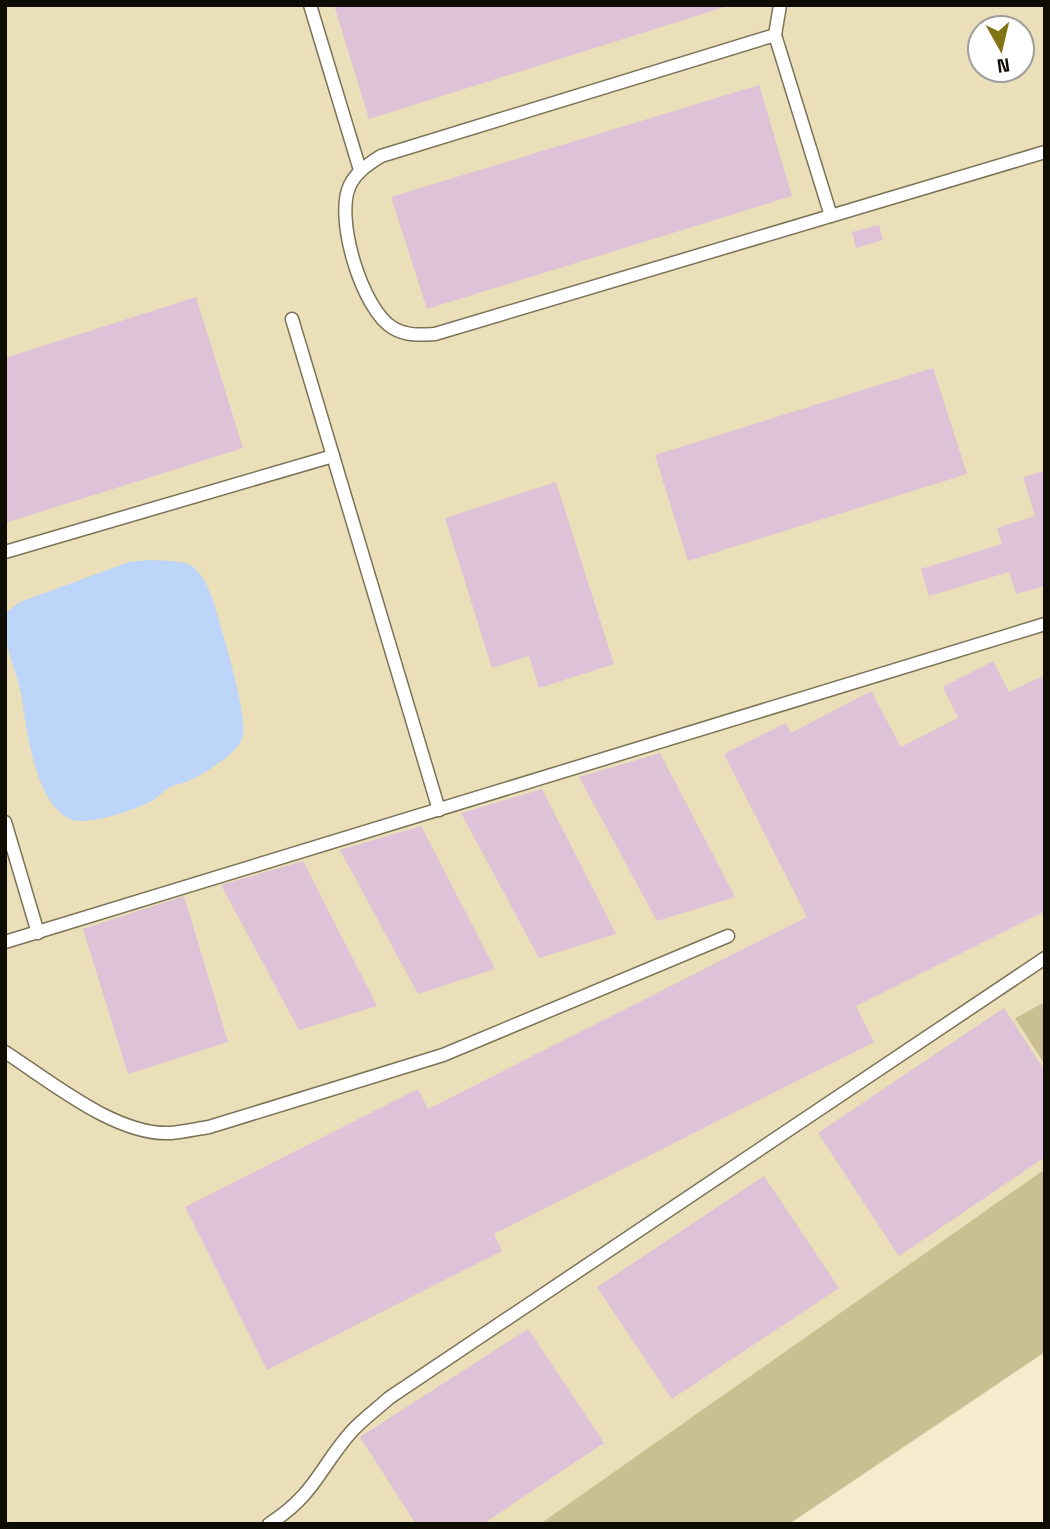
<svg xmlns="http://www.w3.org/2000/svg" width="1050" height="1529" font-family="'Space Grotesk',sans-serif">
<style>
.built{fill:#eadfb9;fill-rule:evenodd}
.green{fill:#cabe93}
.water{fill:#bdd5f8}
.building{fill:#dec2d7}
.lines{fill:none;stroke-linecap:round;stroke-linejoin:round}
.service-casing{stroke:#7b7357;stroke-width:15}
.service{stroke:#fff;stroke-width:12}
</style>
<rect width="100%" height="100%" fill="#f4eccc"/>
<path class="built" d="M5 5H1045V1002L1015 1018 1045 1065V1169L540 1524H5ZM980 28H1022V70H980Z"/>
<g class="green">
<polygon points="1045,1002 1045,1065 1015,1018"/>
<polygon points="1045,1169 1045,1352 789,1524 540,1524"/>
</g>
<path class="water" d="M148 560C160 561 174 560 185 563 208 570 216 611 222 631 228 651 249 723 242 739 236 754 203 775 188 781 182 784 174 784 168 788 163 791 158 798 152 801 137 809 86 827 70 819 34 802 27 729 21 694 16 666 0 642 7 612L20 602 129 562Z"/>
<g class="building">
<polygon points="334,5 728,5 728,6 369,119"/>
<polygon points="759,85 792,196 427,309 391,197"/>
<polygon points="879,225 883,240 856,248 852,232"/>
<polygon points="196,297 243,448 5,523 5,358"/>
<polygon points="933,368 967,474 688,561 655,455"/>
<polygon points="1045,471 1045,586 1016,594 1009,572 929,596 921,569 1002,544 997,528 1035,516 1023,477"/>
<polygon points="556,482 614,664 539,688 529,656 492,668 445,518"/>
<polygon points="993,661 1009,692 1045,675 1045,911 856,1006 874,1042 494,1234 502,1251 267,1370 185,1207 418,1089 428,1109 807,917 724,754 786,723 791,733 871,691 901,747 958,718 943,687"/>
<polygon points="660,753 735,897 657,921 579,777"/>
<polygon points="542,789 616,934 539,958 461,813"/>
<polygon points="421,826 495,969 418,994 340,850"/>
<polygon points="303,861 377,1006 299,1030 221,885"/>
<polygon points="184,896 228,1042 128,1074 83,929"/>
<polygon points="1004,1008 1045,1071 1045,1157 899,1256 818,1133"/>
<polygon points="764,1176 839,1288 672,1399 597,1287"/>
<polygon points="528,1329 604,1443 483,1524 416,1524 360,1437"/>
</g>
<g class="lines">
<g class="service-casing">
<g id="service">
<polyline points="310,5 360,170"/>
<polyline points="775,35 780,5"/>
<path d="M831 216 775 35 381 156C369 164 357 171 350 185 334 217 362 310 393 328 407 336 420 335 435 334L1045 152"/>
<polyline points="292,319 439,810"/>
<polyline points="5,552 333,456"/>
<polyline points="5,822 38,933"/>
<polyline points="5,942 1045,624"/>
<path d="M5 1052C50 1081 116 1136 171 1133 183 1132 196 1129 209 1127L443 1055 728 936"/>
<path d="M269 1524C316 1494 319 1468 352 1431 363 1419 377 1409 389 1398L1045 958"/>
</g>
</g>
<use href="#service" class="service"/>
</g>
<rect width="1050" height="1529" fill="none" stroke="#0f0c03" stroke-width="14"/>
<g transform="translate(1001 49) rotate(172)"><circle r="33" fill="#ffffff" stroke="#9f9e9a" stroke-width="2"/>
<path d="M0-5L12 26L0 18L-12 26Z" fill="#827315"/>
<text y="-10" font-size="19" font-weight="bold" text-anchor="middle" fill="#0f0c03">N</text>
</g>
</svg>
